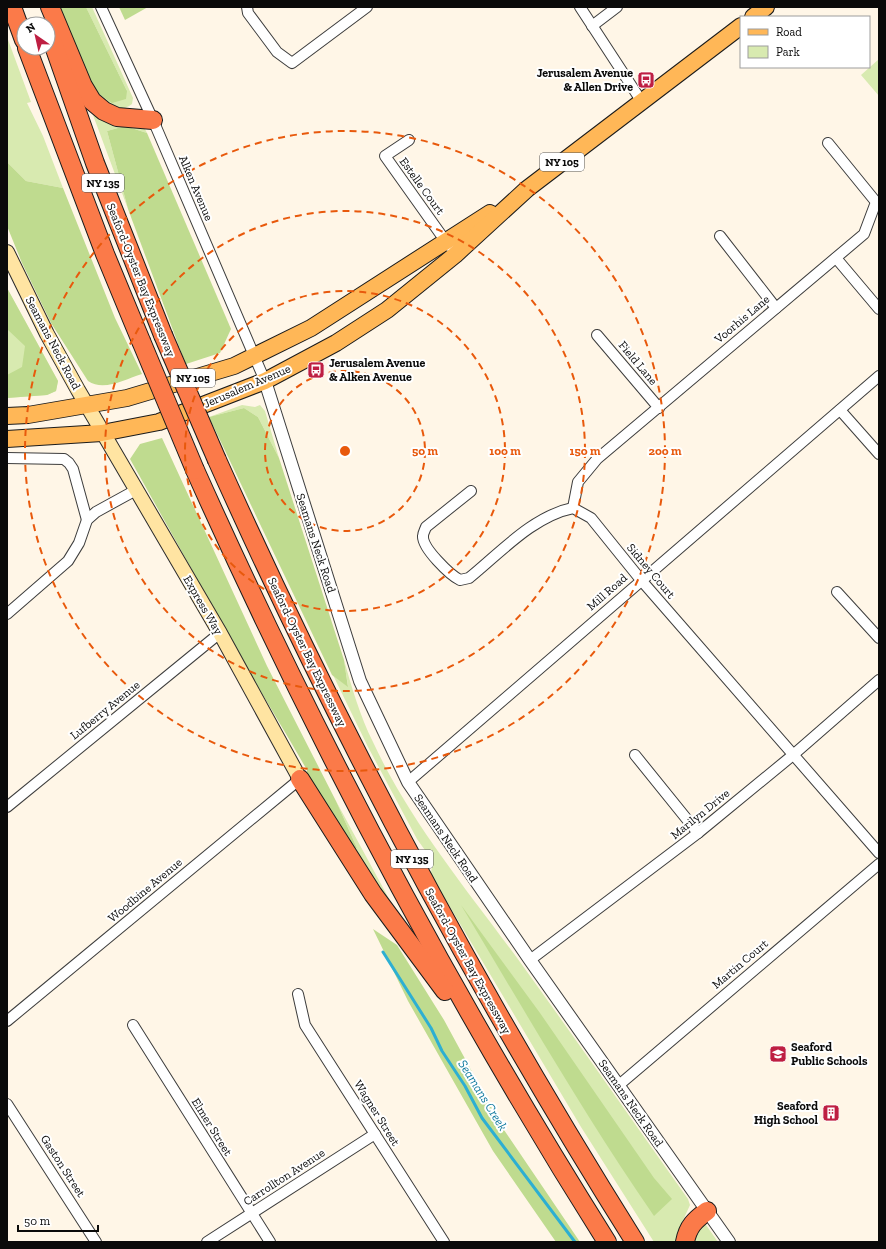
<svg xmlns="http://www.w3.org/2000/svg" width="886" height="1249" font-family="'Zilla Slab',serif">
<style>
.green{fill:#d8eab0}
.forest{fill:#bfdb8f}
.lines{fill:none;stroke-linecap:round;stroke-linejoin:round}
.stream{stroke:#2dafd2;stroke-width:3}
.minor-casing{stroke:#3d3d3d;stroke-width:12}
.tertiary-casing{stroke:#3d3d3d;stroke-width:14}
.secondary-casing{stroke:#2c2c2c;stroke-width:16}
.primary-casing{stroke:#1b1b1b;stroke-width:18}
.motorway-casing{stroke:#1b1b1b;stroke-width:20}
.minor{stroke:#fff;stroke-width:10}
.tertiary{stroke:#fff;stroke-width:12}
.secondary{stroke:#ffe4a2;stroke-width:14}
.primary{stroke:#ffb757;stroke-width:16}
.motorway{stroke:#fb7a49;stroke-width:18}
.motorway-bridge-casing{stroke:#1b1b1b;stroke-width:20;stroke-linecap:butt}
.motorway-bridge{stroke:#fb7a49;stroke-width:18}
.ring{fill:none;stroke:#e8590c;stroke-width:2;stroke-dasharray:7 5}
.labels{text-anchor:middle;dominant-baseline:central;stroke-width:4;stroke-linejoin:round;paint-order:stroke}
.shield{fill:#fff;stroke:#545454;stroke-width:1}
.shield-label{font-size:11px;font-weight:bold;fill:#0a0a0a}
.poi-label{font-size:12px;font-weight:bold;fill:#0a0a0a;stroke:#fff;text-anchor:end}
.street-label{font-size:12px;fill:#0a0a0a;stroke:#fff}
.water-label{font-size:13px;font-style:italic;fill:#107a9f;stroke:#fff}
.centre{fill:#e8590c;stroke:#fff;stroke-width:2}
.ring-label{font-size:12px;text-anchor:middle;font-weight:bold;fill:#e8590c;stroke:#fff;stroke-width:4;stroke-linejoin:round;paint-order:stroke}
</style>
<rect width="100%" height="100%" fill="#fff6e7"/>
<g class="green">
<path d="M86 7H92L133 98 132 104C120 114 106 106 95 97 89 91 65 24 60 11L127 91Z"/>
<polygon points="7,37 31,102 27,103 43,136 63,188 26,181 7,162"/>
<polygon points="879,59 879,96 861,75"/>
<polygon points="90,107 144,127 147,133 125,126 107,131 128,209"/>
<polygon points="7,288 58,381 56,391 47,395 7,398"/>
<polygon points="242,405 255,407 260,405 265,411 279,458 258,417 244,408 209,417"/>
<path d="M344 660C352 688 360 716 373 742 410 822 468 891 520 962 577 1041 632 1120 688 1199L690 1205 679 1229V1242H654L581 1127 431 875 432 860 417 839 368 747 333 675 348 686Z"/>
<polygon points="336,801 394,908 349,852 357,848"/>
<polygon points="701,1222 706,1225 718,1242 688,1242"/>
</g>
<g class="forest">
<polygon points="58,7 86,7 127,91 126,99 112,103 96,92"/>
<polygon points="119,7 148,7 125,20"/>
<polygon points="125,126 147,133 231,329 220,353 186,364 180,349 128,209 107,131"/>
<path d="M7 162 26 181 63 188 115 318 142 374C125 379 104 392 88 381L51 323 22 263 7 226Z"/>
<polygon points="7,288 58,381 56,391 47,395 7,398 7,375 22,367 25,346 7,329"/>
<polygon points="244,408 258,417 279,458 344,660 348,687 332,675 209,417"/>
<polygon points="162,438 267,666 336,801 357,848 349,852 307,782 307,770 289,739 248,670 130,459 140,444"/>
<path d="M461 905 540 1013 654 1178 672 1199 654 1216C585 1116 524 1010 461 905Z"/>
<polygon points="373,929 397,945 444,1020 502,1127 580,1242 556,1242 493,1151 408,1001"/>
</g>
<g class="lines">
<polyline class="stream" points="383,952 431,1028 442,1051 465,1086 482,1118 575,1242"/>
<g class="minor-casing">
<g id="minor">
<polyline points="101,7 153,120 265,381"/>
<polyline points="247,7 248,13 277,52 292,63 367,7"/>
<polyline points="580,7 642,102"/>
<polyline points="592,26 617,7"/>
<polyline points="409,140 385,156 449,246"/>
<polyline points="720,236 776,308"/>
<polyline points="836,258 879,309"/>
<polyline points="597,335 659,408"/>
<polyline points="840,410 879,454"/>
<polyline points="7,458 64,459 69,463 73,469 87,520"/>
<path d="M471 491 426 527C425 530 423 533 423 536 422 548 450 575 460 580L469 578C500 553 533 516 573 508L591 518 641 580 879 853"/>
<polyline points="573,508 578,482 597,459 864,234 876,202 828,143"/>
<polyline points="837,592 879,638"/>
<polyline points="7,614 68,561 79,543 87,520 96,512 136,490"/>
<polyline points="635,755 698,833"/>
<polyline points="408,782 879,376"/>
<polyline points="7,807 220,633"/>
<polyline points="530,960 698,833 793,755 879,680"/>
<polyline points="298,994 305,1025 444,1242"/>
<polyline points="7,1021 300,779"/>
<polyline points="133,1025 270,1242"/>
<polyline points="619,1085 879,864"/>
<polyline points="7,1104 96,1242"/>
<polyline points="207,1242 375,1134"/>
</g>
</g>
<g class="tertiary-casing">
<polyline id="tertiary" points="265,381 360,681 408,782 530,960 729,1242"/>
</g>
<g class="secondary-casing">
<polyline id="secondary" points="7,252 47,334 78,390 220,633 300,779"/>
</g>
<g class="primary-casing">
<g id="primary">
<polyline points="753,17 766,7"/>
<polyline points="7,416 28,415 127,398 234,366 311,328 490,213"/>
<polyline points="7,439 102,433 159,422 265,381 336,343 387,310 455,255 527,189 741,26"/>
</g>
</g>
<g class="motorway-casing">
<g id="motorway">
<polyline points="12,7 24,40"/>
<polyline points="50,7 83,86 92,101 104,111 117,117 153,120"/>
<polyline points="48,29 95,163 163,335"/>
<polyline points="27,48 105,254 141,341"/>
<path d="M217 460C338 730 477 991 635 1242"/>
<path d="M195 470C314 736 451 995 607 1242"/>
<polyline points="300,779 373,894 445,991"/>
<path d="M685 1242C688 1226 695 1220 707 1211"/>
</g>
</g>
<use href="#minor" class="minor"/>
<use href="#tertiary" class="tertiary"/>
<use href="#secondary" class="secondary"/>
<use href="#primary" class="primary"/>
<use href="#motorway" class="motorway"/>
<g class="motorway-bridge-casing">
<g id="motorway-bridge">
<polyline points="163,335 217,460"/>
<polyline points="141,341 195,470"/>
</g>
</g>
<use href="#motorway-bridge" class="motorway-bridge"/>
</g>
<g class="ring">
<circle cx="345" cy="451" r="80"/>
<circle cx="345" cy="451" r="160"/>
<circle cx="345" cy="451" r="240"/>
<circle cx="345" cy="451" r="320"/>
</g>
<defs>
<g id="bus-square" transform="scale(0.9)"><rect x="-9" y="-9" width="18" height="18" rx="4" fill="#be1e42" stroke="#fff"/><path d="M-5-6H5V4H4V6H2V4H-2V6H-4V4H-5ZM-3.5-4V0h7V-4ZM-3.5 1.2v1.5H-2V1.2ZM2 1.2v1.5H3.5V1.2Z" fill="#fff"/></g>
<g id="school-square" transform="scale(0.9)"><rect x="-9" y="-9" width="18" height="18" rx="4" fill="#be1e42" stroke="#fff"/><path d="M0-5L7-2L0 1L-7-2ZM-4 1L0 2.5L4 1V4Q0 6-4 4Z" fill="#fff"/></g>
<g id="building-square" transform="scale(0.9)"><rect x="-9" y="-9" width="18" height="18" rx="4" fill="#be1e42" stroke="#fff"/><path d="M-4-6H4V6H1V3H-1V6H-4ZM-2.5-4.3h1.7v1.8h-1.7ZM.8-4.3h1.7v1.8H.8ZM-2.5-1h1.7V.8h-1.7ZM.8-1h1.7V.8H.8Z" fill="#fff"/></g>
</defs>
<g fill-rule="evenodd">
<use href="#bus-square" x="646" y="80"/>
<use href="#bus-square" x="316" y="370"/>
<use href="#school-square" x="778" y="1054"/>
<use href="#building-square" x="831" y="1113"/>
</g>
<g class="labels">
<g class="shield">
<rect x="540" y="153" width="44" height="18" rx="3"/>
<rect x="82" y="174" width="42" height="18" rx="3"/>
<rect x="171" y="369" width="44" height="18" rx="3"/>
<rect x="391" y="850" width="42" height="18" rx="3"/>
</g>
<g class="shield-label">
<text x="562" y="162">NY 105</text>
<text x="103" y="183">NY 135</text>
<text x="193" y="378">NY 105</text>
<text x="412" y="859">NY 135</text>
</g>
<g class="poi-label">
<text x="633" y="73">Jerusalem Avenue<tspan x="633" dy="14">&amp; Allen Drive</tspan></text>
<text x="329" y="363" text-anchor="start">Jerusalem Avenue<tspan x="329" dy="14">&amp; Alken Avenue</tspan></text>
<text x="791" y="1047" text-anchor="start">Seaford<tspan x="791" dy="14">Public Schools</tspan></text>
<text x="818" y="1106">Seaford<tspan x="818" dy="14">High School</tspan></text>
</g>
<g class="street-label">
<text transform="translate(422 186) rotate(54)">Estelle Court</text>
<text transform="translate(196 188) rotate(67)">Alken Avenue</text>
<text transform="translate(141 280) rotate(68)">Seaford-Oyster Bay Expressway</text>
<text transform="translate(742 319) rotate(-40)">Voorhis Lane</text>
<text transform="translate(53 343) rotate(62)">Seamans Neck Road</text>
<text transform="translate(638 363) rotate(50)">Field Lane</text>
<text transform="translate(247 386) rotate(-23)">Jerusalem Avenue</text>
<text transform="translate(316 543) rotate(72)">Seamans Neck Road</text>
<text transform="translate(651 571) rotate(50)">Sidney Court</text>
<text transform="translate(607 592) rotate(-41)">Mill Road</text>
<text transform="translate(203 605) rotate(60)">Express Way</text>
<text transform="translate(307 652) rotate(64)">Seaford-Oyster Bay Expressway</text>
<text transform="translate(105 710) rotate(-39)">Lufberry Avenue</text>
<text transform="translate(700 814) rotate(-39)">Marilyn Drive</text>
<text transform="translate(446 838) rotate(56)">Seamans Neck Road</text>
<text transform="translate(145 890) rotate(-40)">Woodbine Avenue</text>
<text transform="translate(468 961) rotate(61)">Seaford-Oyster Bay Expressway</text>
<text transform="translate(740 964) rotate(-40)">Martin Court</text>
<text transform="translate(631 1103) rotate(55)">Seamans Neck Road</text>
<text transform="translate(377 1113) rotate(58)">Wagner Street</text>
<text transform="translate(212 1127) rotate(58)">Elmer Street</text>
<text transform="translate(63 1166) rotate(57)">Gaston Street</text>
<text transform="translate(284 1177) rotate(-33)">Carrollton Avenue</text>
</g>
<g class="water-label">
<text transform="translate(483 1095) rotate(58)">Seamans Creek</text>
</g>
</g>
<circle cx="345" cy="451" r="6" class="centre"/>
<g class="ring-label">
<text x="425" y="455">50 m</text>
<text x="505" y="455">100 m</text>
<text x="585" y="455">150 m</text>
<text x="665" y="455">200 m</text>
</g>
<rect width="886" height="1249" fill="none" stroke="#0a0a0a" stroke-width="16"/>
<rect x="740" y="16" width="130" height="52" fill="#ffffff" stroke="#9d9d9d"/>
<rect x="748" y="29" width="20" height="6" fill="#ffb757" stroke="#9d9d9d"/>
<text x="776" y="36" font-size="12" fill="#0a0a0a">Road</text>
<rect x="748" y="46" width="20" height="12" fill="#d8eab0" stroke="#9d9d9d"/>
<text x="776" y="56" font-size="12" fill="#0a0a0a">Park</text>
<g transform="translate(36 36) rotate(326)"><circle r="19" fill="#ffffff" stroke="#9d9d9d"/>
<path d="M0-3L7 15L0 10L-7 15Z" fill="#be1e42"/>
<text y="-6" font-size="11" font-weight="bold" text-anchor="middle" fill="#0a0a0a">N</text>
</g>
<path d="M18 1225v6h80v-6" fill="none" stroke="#0a0a0a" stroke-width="2"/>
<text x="24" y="1225" font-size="12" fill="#0a0a0a" stroke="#ffffff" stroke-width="3" paint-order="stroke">50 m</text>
</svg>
